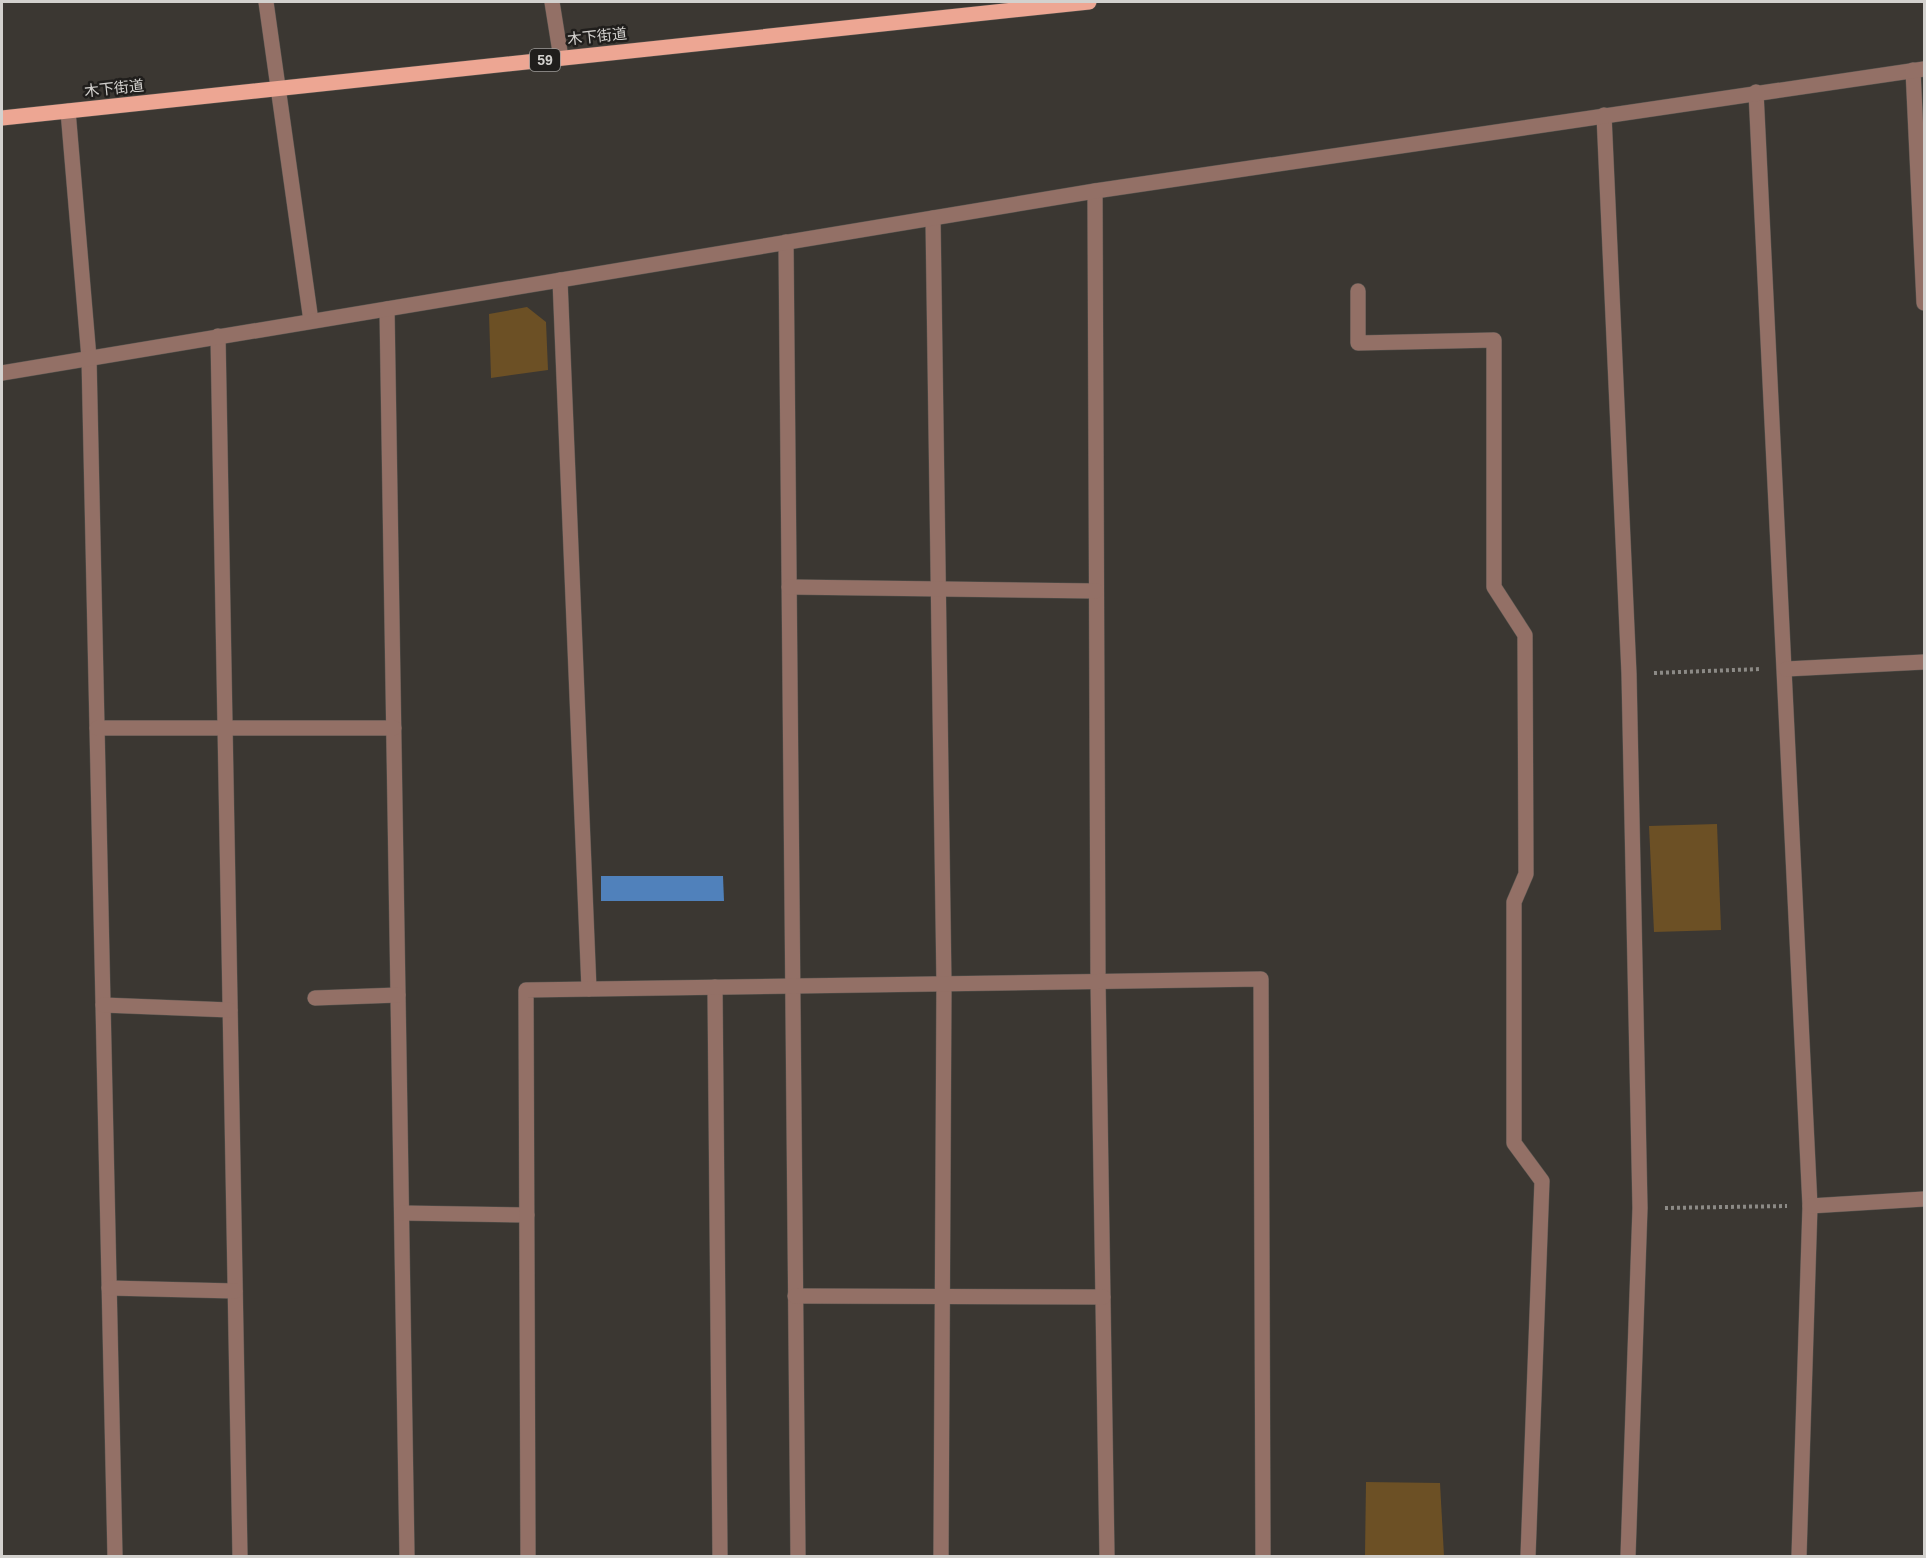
<svg xmlns="http://www.w3.org/2000/svg" width="1926" height="1558" font-family="Arial,'Noto Sans JP',sans-serif">
<style>
.green{fill:#6c5025}
.water{fill:#5081bb}
.lines{fill:none;stroke-linecap:round;stroke-linejoin:round}
.minor-casing{stroke:#56534e;stroke-width:16}
.major-casing{stroke:#56534e;stroke-width:16}
.path{stroke:#8c8a86;stroke-width:4;stroke-dasharray:3 3;stroke-linecap:butt}
.minor{stroke:#937066;stroke-width:15}
.major{stroke:#eda693;stroke-width:15}
.labels{text-anchor:middle;dominant-baseline:central;stroke-width:5;stroke-linejoin:round;paint-order:stroke}
.shield{fill:#201e1c;stroke:#9d9b99;stroke-width:1.5}
.shield-label{font-size:14px;font-weight:bold;fill:#d3d1ce}
.street-label{font-size:15px;fill:#d3d1ce;stroke:#201e1c}
</style>
<rect width="100%" height="100%" fill="#3b3732"/>
<g class="green">
<polygon points="527,307 546,322 548,370 491,378 489,314"/>
<polygon points="1717,824 1721,930 1654,932 1649,826"/>
<polygon points="1366,1482 1440,1483 1444,1556 1365,1556"/>
</g>
<polygon class="water" points="601,876 723,876 724,901 601,901"/>
<g class="lines">
<g class="minor-casing">
<g id="minor">
<polyline points="266,2 311,321"/>
<polyline points="552,2 561,58"/>
<polyline points="1913,70 1924,303"/>
<polyline points="1756,92 1810,1206 1799,1556"/>
<polyline points="68,111 89,358 115,1556"/>
<polyline points="1604,115 1629,674 1640,1208 1628,1556"/>
<polyline points="1095,191 1098,981 1107,1556"/>
<polyline points="933,218 944,984 941,1556"/>
<polyline points="786,242 798,1556"/>
<polyline points="560,280 589,989"/>
<polyline points="1358,291 1358,343 1494,340 1494,587 1525,635 1526,874 1514,902 1514,1143 1542,1181 1528,1556"/>
<polyline points="387,309 407,1556"/>
<polyline points="218,336 240,1556"/>
<polyline points="2,373 1095,191 1924,69"/>
<polyline points="789,587 1096,591"/>
<polyline points="1786,669 1924,662"/>
<polyline points="97,728 394,728"/>
<polyline points="715,987 720,1556"/>
<polyline points="315,998 398,995"/>
<polyline points="103,1005 230,1010"/>
<polyline points="1810,1206 1924,1199"/>
<polyline points="402,1213 527,1215"/>
<polyline points="109,1288 235,1291"/>
<polyline points="795,1296 1103,1297"/>
<polyline points="528,1556 526,990 1261,979 1263,1556"/>
</g>
</g>
<g class="major-casing">
<polyline id="major" points="2,118 1089,2"/>
</g>
<g class="path">
<polyline points="1654,673 1761,669"/>
<polyline points="1665,1208 1787,1206"/>
</g>
<use href="#minor" class="minor"/>
<use href="#major" class="major"/>
</g>
<g class="labels">
<rect class="shield" x="530" y="49" width="30" height="22" rx="4.5"/>
<g class="shield-label">
<text x="545" y="60">59</text>
</g>
<g class="street-label">
<text transform="translate(597 36) rotate(-6)">木下街道</text>
<text transform="translate(114 88) rotate(-6)">木下街道</text>
</g>
</g>
<rect width="1926" height="1558" fill="none" stroke="#d3d1ce" stroke-width="6"/>
</svg>
